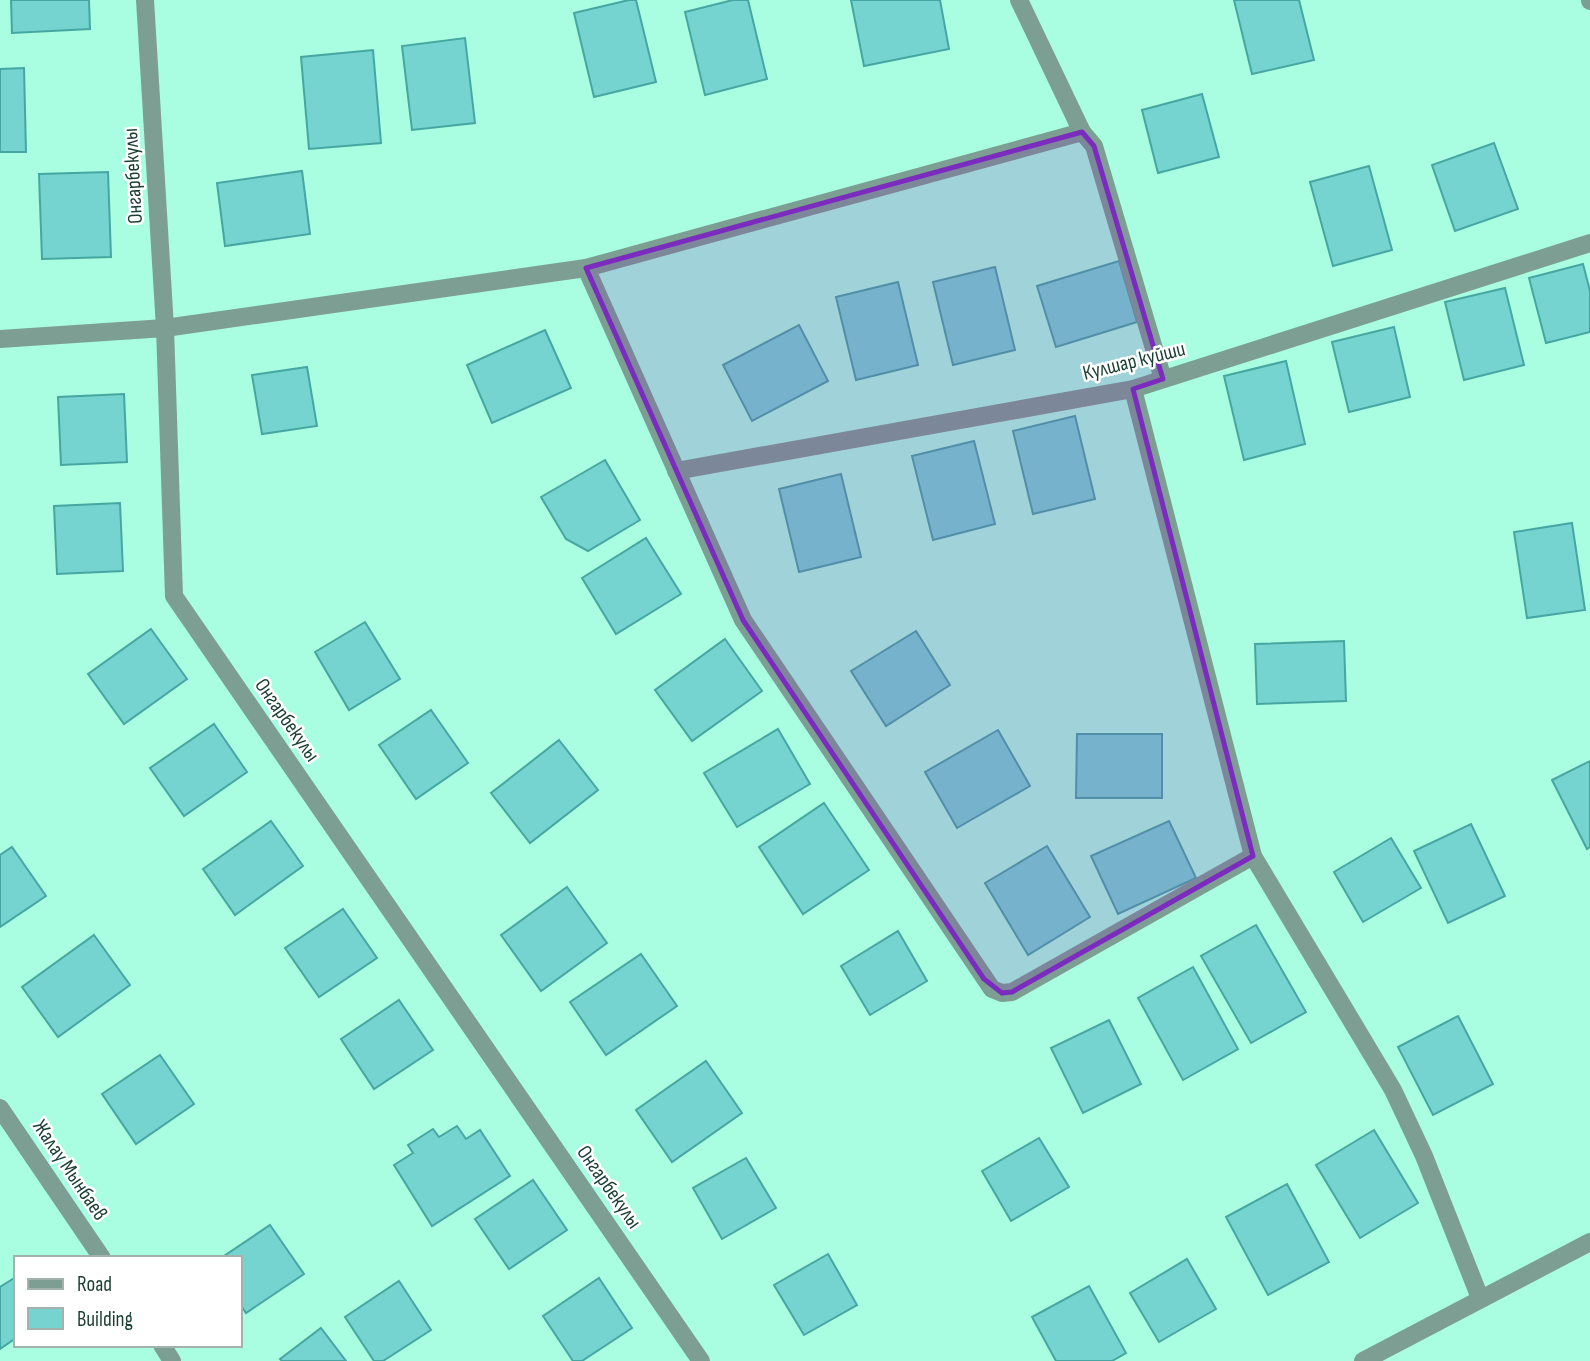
<svg xmlns="http://www.w3.org/2000/svg" width="1590" height="1361" font-family="'Sofia Sans Condensed',sans-serif">
<style>
.building{fill:#75d4cf;stroke:#46a7a2;stroke-width:2}
.lines{fill:none;stroke-linecap:round;stroke-linejoin:round}
.minor{stroke:#7d9e92;stroke-width:18}
.marked{fill:#7b2cbf;fill-opacity:0.2;stroke:#7b2cbf;stroke-width:5;stroke-linejoin:round}
.labels{text-anchor:middle;dominant-baseline:central;stroke-width:5;stroke-linejoin:round;paint-order:stroke}
.street-label{font-size:21px;fill:#1b3e33;stroke:#fff}
</style>
<rect width="100%" height="100%" fill="#a9fde0"/>
<g class="building">
<polygon points="11,0 89,0 90,29 12,33"/>
<polygon points="629,0 636,0 656,82 594,97 574,13"/>
<polygon points="733,0 748,0 767,79 705,95 685,12"/>
<polygon points="851,0 940,0 949,49 864,66"/>
<polygon points="1234,0 1299,0 1314,60 1252,74"/>
<polygon points="465,38 475,123 412,130 402,46"/>
<polygon points="373,50 381,143 309,149 301,57"/>
<polygon points="24,68 26,152 0,152 0,69"/>
<polygon points="1202,94 1219,157 1158,173 1142,110"/>
<polygon points="1494,143 1518,209 1455,231 1432,165"/>
<polygon points="1369,166 1392,250 1333,266 1310,182"/>
<polygon points="302,171 310,234 225,246 217,183"/>
<polygon points="108,172 111,257 42,259 39,174"/>
<polygon points="1119,261 1137,322 1056,347 1037,286"/>
<polygon points="1583,264 1590,291 1590,332 1546,343 1529,278"/>
<polygon points="995,267 1015,350 953,365 933,282"/>
<polygon points="898,282 918,365 856,380 836,297"/>
<polygon points="1505,288 1524,365 1464,380 1445,302"/>
<polygon points="799,325 828,381 752,421 723,365"/>
<polygon points="1394,327 1410,397 1349,412 1332,342"/>
<polygon points="545,330 571,388 492,423 467,365"/>
<polygon points="1286,361 1305,444 1244,460 1224,376"/>
<polygon points="307,367 317,426 262,434 252,375"/>
<polygon points="124,394 127,462 61,465 58,397"/>
<polygon points="1075,416 1095,499 1033,514 1013,431"/>
<polygon points="974,441 995,524 933,540 912,456"/>
<polygon points="605,460 640,520 588,551 566,539 541,497"/>
<polygon points="841,474 861,557 799,572 779,489"/>
<polygon points="120,503 123,571 57,574 54,506"/>
<polygon points="1572,523 1585,610 1527,618 1514,532"/>
<polygon points="646,538 681,594 616,634 582,578"/>
<polygon points="365,622 400,679 349,710 315,652"/>
<polygon points="151,629 187,679 124,724 88,674"/>
<polygon points="916,631 950,685 886,726 851,671"/>
<polygon points="725,639 762,691 692,741 655,690"/>
<polygon points="1344,641 1346,701 1257,704 1255,644"/>
<polygon points="431,710 468,763 416,799 379,745"/>
<polygon points="214,724 247,772 184,816 150,768"/>
<polygon points="778,729 810,784 737,827 704,773"/>
<polygon points="998,730 1030,786 957,828 925,772"/>
<polygon points="1077,734 1162,734 1162,798 1076,798"/>
<polygon points="559,740 598,790 530,843 491,793"/>
<polygon points="1590,761 1590,847 1587,849 1552,780"/>
<polygon points="824,803 869,870 803,914 759,847"/>
<polygon points="271,821 303,866 235,915 203,869"/>
<polygon points="1169,821 1196,878 1118,914 1091,856"/>
<polygon points="1471,824 1505,896 1448,923 1414,851"/>
<polygon points="1391,838 1421,888 1363,922 1334,872"/>
<polygon points="1047,846 1090,917 1028,955 985,883"/>
<polygon points="12,847 46,896 0,927 0,855"/>
<polygon points="567,887 607,943 541,991 501,935"/>
<polygon points="343,909 377,958 319,997 285,948"/>
<polygon points="1256,925 1306,1012 1251,1043 1201,956"/>
<polygon points="898,931 927,981 870,1015 841,966"/>
<polygon points="94,935 130,985 58,1037 22,987"/>
<polygon points="641,954 677,1006 606,1055 570,1002"/>
<polygon points="1193,967 1238,1049 1183,1080 1138,998"/>
<polygon points="399,1000 433,1050 374,1089 341,1039"/>
<polygon points="1458,1016 1493,1084 1433,1115 1398,1047"/>
<polygon points="1109,1020 1141,1084 1083,1113 1051,1048"/>
<polygon points="160,1055 194,1104 136,1144 102,1094"/>
<polygon points="706,1061 742,1113 672,1162 636,1110"/>
<polygon points="457,1126 466,1139 480,1130 510,1176 432,1226 394,1165 413,1153 408,1145 433,1129 439,1137"/>
<polygon points="1374,1130 1418,1203 1360,1238 1316,1165"/>
<polygon points="1039,1138 1069,1187 1011,1221 982,1171"/>
<polygon points="746,1158 776,1208 722,1239 693,1188"/>
<polygon points="533,1180 567,1230 509,1269 475,1219"/>
<polygon points="1287,1184 1329,1262 1268,1295 1226,1217"/>
<polygon points="270,1225 304,1274 246,1313 240,1304 240,1258 221,1258"/>
<polygon points="828,1254 857,1305 804,1335 774,1285"/>
<polygon points="1187,1259 1216,1309 1159,1342 1130,1293"/>
<polygon points="16,1277 16,1338 0,1349 0,1287"/>
<polygon points="599,1278 632,1328 582,1361 573,1361 543,1316"/>
<polygon points="399,1281 431,1330 383,1361 374,1361 345,1317"/>
<polygon points="1089,1286 1126,1353 1112,1361 1056,1361 1032,1317"/>
<polygon points="321,1328 346,1361 282,1361 280,1359"/>
</g>
<g class="lines">
<g class="minor">
<polyline points="145,0 165,328 174,596 701,1361"/>
<polyline points="1019,0 1082,132 1094,146 1163,379"/>
<polyline points="1590,0 1590,1"/>
<polyline points="586,268 743,620 992,989 1002,993 1012,992 1253,856"/>
<polyline points="0,339 165,328 586,268 1082,132"/>
<polyline points="1133,389 1253,856 1393,1090 1424,1156 1480,1298"/>
<polyline points="676,471 1133,389 1590,243"/>
<polyline points="0,1108 102,1258"/>
<polyline points="162,1345 172,1361"/>
<polyline points="1363,1361 1590,1242"/>
</g>
</g>
<path class="marked" d="M1082 132 1094 146 1163 379 1133 389 1253 856 1012 992 1002 993 984 979 743 620 586 268Z"/>
<g class="labels">
<g class="street-label">
<text transform="translate(133 176) rotate(-93)">Онгарбекулы</text>
<text transform="translate(1134 361) rotate(-14)">Кулшар куйши</text>
<text transform="translate(287 720) rotate(55)">Онгарбекулы</text>
<text transform="translate(70 1170) rotate(56)">Жалау Мынбаев</text>
<text transform="translate(609 1187) rotate(55)">Онгарбекулы</text>
</g>
</g>
<rect x="14" y="1256" width="228" height="91" fill="#ffffff" stroke="#a4b2ad" stroke-width="2"/>
<rect x="28" y="1279" width="35" height="10" fill="#7d9e92" stroke="#a4b2ad" stroke-width="2"/>
<text x="77" y="1291" font-size="21" fill="#1b3e33">Road</text>
<rect x="28" y="1308" width="35" height="21" fill="#75d4cf" stroke="#a4b2ad" stroke-width="2"/>
<text x="77" y="1326" font-size="21" fill="#1b3e33">Building</text>
</svg>
